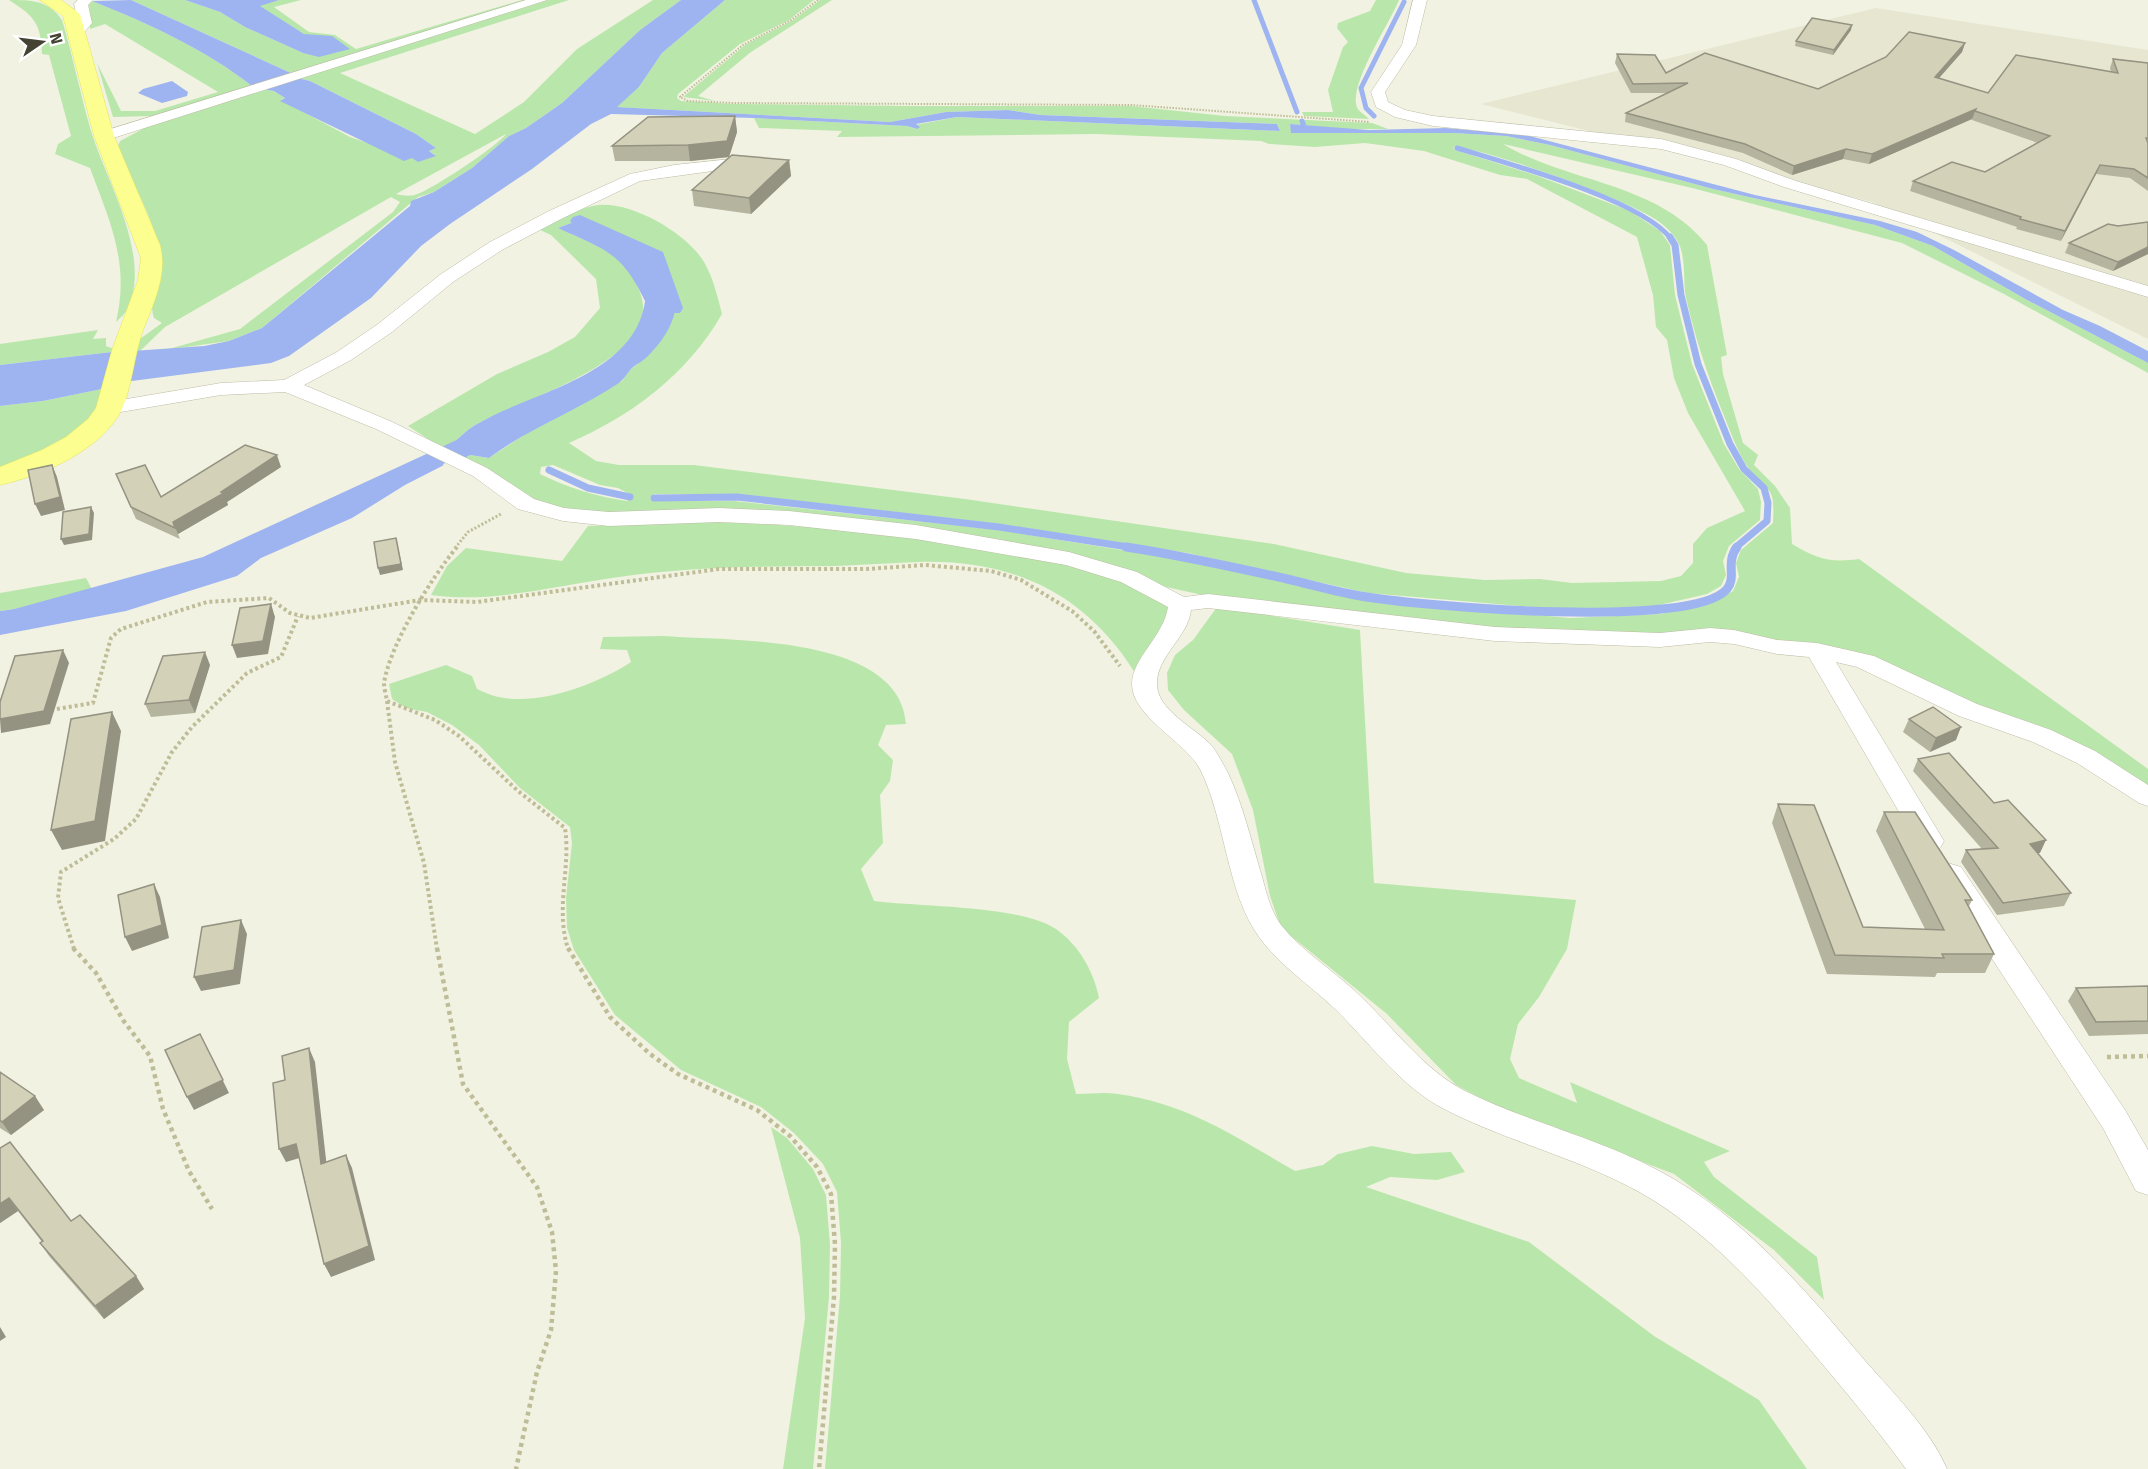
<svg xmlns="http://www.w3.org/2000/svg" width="2148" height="1469" font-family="'Fira Sans',sans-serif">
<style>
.residential{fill:#e6e6d1}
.green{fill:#b9e7ab;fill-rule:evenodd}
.water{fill:#9eb4f0}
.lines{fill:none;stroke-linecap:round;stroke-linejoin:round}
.stream-far2{stroke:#9eb4f0;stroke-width:5}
.stream-far1{stroke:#9eb4f0;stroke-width:7}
.stream{stroke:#9eb4f0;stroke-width:9}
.canal{fill:#9eb4f0;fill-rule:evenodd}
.minor-casing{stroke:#bdbca6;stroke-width:1}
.primary-casing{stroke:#e2e45f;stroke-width:1}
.path-far3{stroke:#bfbd97;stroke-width:2;stroke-dasharray:1.5 1.5;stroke-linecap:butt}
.path-far2{stroke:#bfbd97;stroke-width:3;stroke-dasharray:2 2;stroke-linecap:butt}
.path-far1{stroke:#bfbd97;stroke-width:4;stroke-dasharray:3 3;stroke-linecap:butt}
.path{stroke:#bfbd97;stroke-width:4.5;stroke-dasharray:4 4;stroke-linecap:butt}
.minor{fill:#fff;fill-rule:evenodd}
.primary{fill:#fcff8f;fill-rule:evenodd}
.wall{fill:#b5b49e}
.shaded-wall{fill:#949281}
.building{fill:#d3d1b8;stroke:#949281;stroke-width:1.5}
</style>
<rect width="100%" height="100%" fill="#f2f2e3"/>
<polygon class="residential" points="1876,8 2148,50 2148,339 1872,202 1481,104"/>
<g class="green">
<path d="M9 0C30 0 49 0 62 20 73 56 80 94 91 131 106 180 152 256 128 308 126 313 120 318 116 322 130 263 110 222 90 168L55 154 58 144 71 136 49 55 42 54C41 23 34 16 9 0Z"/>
<polygon points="131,0 185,0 220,12 245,27 303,53 304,34 259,7 261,4 279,0 301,0 274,7 309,32 335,35 356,49 522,0 532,0 293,74"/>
<path d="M548 0H569L340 73 475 134 524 102 577 49 653 0H681L640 30 562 103 526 128 509 136 472 168 434 192 418 197 262 328 229 341 165 350 240 329 393 212 400 202 391 197 165 327 139 352 132 351 137 341 162 323 154 318C147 298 162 280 160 259 156 221 134 185 116 151L120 141 158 121 261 89 274 91 285 98 281 100 350 137 412 158 435 155 429 151 436 148 416 134 310 81 298 78ZM506 134C495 148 438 185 420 193 411 197 405 196 396 194Z"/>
<path d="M725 0H814L789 20 740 44 678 94 677 98 681 101 734 104 912 106H1131L1225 116 1372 123 1388 129H1343L1290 124 1292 133H1453L1506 136 1550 145 1713 189 1875 225 1933 246 2027 300 2148 363V373L2004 294 1902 243 1692 188 1503 144C1568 183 1657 182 1707 245L1727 355 1721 357 1723 374 1743 443 1758 455 1754 465 1775 486 1790 508 1792 544C1818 559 1829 563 1859 559L2148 769V789L2003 719 1867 657 1658 635 1495 629 1207 596 868 521 590 514 531 501 465 458 470 455 489 458 527 433 622 381 631 369 647 357 663 270 625 240 589 226 582 228 571 223 558 228C576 236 595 244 612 254 625 262 633 276 639 290 670 359 517 400 477 424 466 430 456 441 445 450L408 426 497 374 548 352 575 337 600 308 596 279 551 235 538 229C555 221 574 210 593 206 627 198 687 233 704 262 713 277 718 298 722 314 687 375 631 416 569 443L596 461 619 465H694L965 499 1274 544 1406 573 1485 580 1540 579 1572 583 1661 581 1681 576 1693 563V544L1707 528 1745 511 1688 413 1674 378 1667 340 1656 327 1653 295 1637 237 1527 179 1500 175 1424 151 1365 143 1315 147 1269 144 1261 141 1096 134 837 137 842 131 759 128 754 118 907 126 916 129 915 125 957 117 1280 131 1277 124 1041 115 1008 110 946 112 890 122 616 107 639 87 662 53ZM1453 147C1486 148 1631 201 1658 221 1666 227 1675 235 1679 244 1686 259 1683 282 1686 298 1695 337 1707 374 1722 411 1730 430 1737 452 1749 469 1770 495 1775 485 1773 523L1741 550 1736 563 1739 577 1733 591 1716 601 1661 614 1570 618 1366 600 1271 577 1184 560 998 530 735 501H653L650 498 654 494H739L1000 524 1188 553 1368 593 1567 610 1655 606 1707 594 1721 586 1726 575 1723 561 1729 546 1760 520 1761 502 1758 489 1739 469 1724 444 1692 364 1675 295 1670 245 1660 231 1630 211 1538 176 1455 150ZM553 465 600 485 618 488 633 496 627 501C595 496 569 488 540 474L541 467Z"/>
<polygon points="820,0 832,0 751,52 698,96 715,101 683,97 745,45 793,20"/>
<path d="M1376 0H1399C1390 23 1346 88 1358 109 1360 112 1366 116 1369 119L1304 116 1302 112H1333L1328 90 1343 47 1348 42 1337 28 1338 23 1370 11Z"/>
<path d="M92 1C147 23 205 49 252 86L152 116 113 117 97 63 121 111H155L218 92 105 24 90 29 89 3Z"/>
<polygon points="98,330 93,339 106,338 106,346 120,351 0,365 0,344"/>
<polygon points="107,388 90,426 0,471 0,406 43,401"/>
<path d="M711 522C801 523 1117 547 1172 611L1135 673C1085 593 1012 559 918 562 890 563 863 565 836 566 763 566 692 567 619 577 558 585 492 604 431 595L447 566 466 548 562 561 588 526Z"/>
<polygon points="86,578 96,597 0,611 0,593"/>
<polygon points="1217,607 1360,630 1374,883 1576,900 1567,949 1539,997 1518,1024 1510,1059 1519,1078 1577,1103 1570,1082 1730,1151 1704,1162 1714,1177 1817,1257 1824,1300 1774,1250 1674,1174 1493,1105 1456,1085 1387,1014 1281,928 1270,896 1253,810 1232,754 1184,710 1168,690 1167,673 1175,655 1193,640"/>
<path d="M663 636C728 641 900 634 906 724L886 725 878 745 893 760 890 781 880 795 883 843 861 869 874 901C920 907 1019 905 1056 929 1079 945 1094 972 1099 998L1069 1022 1067 1059 1076 1094C1090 1094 1105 1092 1118 1094 1188 1104 1236 1137 1295 1171L1323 1165 1338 1154 1372 1146 1414 1154 1451 1152 1465 1172 1437 1180 1390 1177 1366 1187 1529 1242 1654 1336 1759 1400 1807 1469H825L840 1296 841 1243 837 1192 823 1164 794 1133 761 1107 681 1070 615 1015 574 950 567 928 566 898 572 843 570 827 520 788 479 745 452 725 427 712 406 708 392 699 389 684 446 665 472 676 477 689C484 692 492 696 499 697 539 706 598 684 631 662L627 650 600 649 603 637Z"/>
<polygon points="771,1127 787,1138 813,1169 826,1195 830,1245 829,1297 813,1469 783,1469 805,1318 800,1238"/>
</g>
<g class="water">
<path d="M131 0 293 74 252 86C205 49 147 23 92 1Z"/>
<polygon points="185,0 279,0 260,6 304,34 332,36 350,49 319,57 303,53 245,27 220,12"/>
<polygon points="681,0 725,0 662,53 639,87 617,107 890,122 946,112 1008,110 1041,115 1277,124 1280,131 957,117 916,124 920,127 917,129 907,126 754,118 611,114 591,124 532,169 450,224 421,246 371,298 289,356 271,363 124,382 132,351 204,346 229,341 262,328 410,206 411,201 434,192 472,168 509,136 526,128 562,103 640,30"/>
<polygon points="298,78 310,81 416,134 436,148 429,151 436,156 418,162 412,158 404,161 280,101 285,98 274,91 261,89"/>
<polygon points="172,81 188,92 187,96 162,103 138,93 143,89"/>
<polygon points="1290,124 1369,130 1446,128 1526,135 1755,195 1880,221 1917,232 1954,250 2063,310 2100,326 2148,351 2148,363 2027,300 1933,246 1875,225 1713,189 1550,145 1506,136 1453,133 1291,133"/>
<path d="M571 223 582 228C598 223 623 238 636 247 682 279 690 312 649 355 644 361 636 364 631 369 627 374 624 379 619 383 577 411 529 428 489 458L470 455 465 458 445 450C456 441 466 430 477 424 531 392 635 376 645 301 621 251 605 250 558 228Z"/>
<polygon points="120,351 107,388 43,401 0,406 0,365"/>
<polygon points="431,458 444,465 405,485 352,518 261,558 237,576 126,611 0,635 0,611 80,600 167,583 254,549 292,526 373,490"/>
</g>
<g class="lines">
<g class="stream-far2">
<polyline points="1254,0 1297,112"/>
<polyline points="1374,116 1366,108 1361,88 1404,2"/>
<polyline points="1302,121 1304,126"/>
<path d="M1457 148C1506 163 1643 200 1671 239"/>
</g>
<g class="stream-far1">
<polyline points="1670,237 1675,245 1681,295 1698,364 1730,444 1744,469 1764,488 1768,503 1767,521 1735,548"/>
<polyline points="549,470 588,488 630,497"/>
<polyline points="654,498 737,497 999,527 1135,548"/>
</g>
<path class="stream" d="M1126 547C1180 555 1233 567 1287 579 1313 585 1340 593 1367 597 1423 606 1693 630 1727 589 1737 577 1725 563 1737 547"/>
<g class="canal">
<polygon points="580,215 663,252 683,308 680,313 664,313 661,308 645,261 573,225 570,221 573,217"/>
<polygon points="474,432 483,435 487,440 483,445 223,569 0,631 0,613 203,557"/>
</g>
<g class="minor-casing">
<g id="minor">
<polygon points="78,0 93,0 88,5 92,23 82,35 77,36 70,32 78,22 74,4"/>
<polygon points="526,0 547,0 110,139 104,141 96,136 98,133"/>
<polygon points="1413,0 1427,0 1416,45 1385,92 1388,102 1405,110 1433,116 1661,139 1736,159 1796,181 2148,286 2148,297 1784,187 1724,165 1661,149 1433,126 1395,117 1376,107 1371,92 1402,45"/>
<path d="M750 157 756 159 758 162 756 165 640 181 561 219 502 250 453 282 392 332 351 360 304 385 390 421 487 468 534 499 564 508 609 512 719 508 789 511 916 525 1069 552 1137 572 1184 597 1208 594 1495 627 1660 633 1710 628 1734 630 1777 640 1817 643 1874 656 1977 704 2051 730 2095 751 2148 785V806L2139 803 2077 763 2033 742 1959 716 1857 667 1836 662 1944 841 1940 848 1930 851 1920 848 1809 657 1777 654 1734 644 1710 642 1660 647 1495 641 1208 608 1191 610C1188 637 1158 655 1157 682 1155 710 1196 728 1212 746 1218 754 1223 764 1228 773 1243 805 1251 840 1261 873 1266 891 1270 910 1281 925 1302 951 1331 969 1355 991 1391 1024 1421 1068 1465 1091 1534 1125 1611 1141 1677 1181 1750 1225 1806 1291 1861 1356 1890 1390 1929 1427 1947 1469H1906C1877 1429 1845 1391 1813 1353 1766 1296 1716 1240 1653 1200 1588 1160 1512 1144 1444 1109 1400 1086 1370 1043 1335 1009 1310 985 1280 966 1259 937 1226 891 1226 821 1200 769 1185 741 1132 717 1132 684 1132 658 1164 636 1168 607L1121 582 1066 565 916 539 789 525 719 522 609 526 563 521 518 509 473 476 376 429 285 392 221 395 109 414 102 412 99 408 102 404 109 402 221 383 284 380 337 352 378 324 441 274 490 242 549 211 630 174 674 165Z"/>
<polygon points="1951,864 1961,867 2125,1110 2148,1150 2148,1195 2136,1191 2103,1128 1941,881 1937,874 1941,867"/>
</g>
</g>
<g class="primary-casing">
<path id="primary" d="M40 0H61L80 14 114 136 160 245C168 276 153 304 142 333 134 357 132 386 122 409 101 451 43 475 0 485V467L42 450 66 437 88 419 96 408 112 350 138 280 141 258 94 136 63 16Z"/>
</g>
<polyline class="path-far3" points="818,0 791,20 743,45 680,97 688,101 734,103 1131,105 1370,122"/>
<polyline class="path-far2" points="455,548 468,532 501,514"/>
<g class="path-far1">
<path d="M457 547C432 577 390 644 384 683 384 688 386 695 387 701L435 720 459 736 518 791 565 828C571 870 555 906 568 949"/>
<polyline points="387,701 395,762 424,863 437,949"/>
<polyline points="51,710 93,703 111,638 121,629 207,602 269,598 290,613 310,618 420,600 477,602 719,569 867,569 925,565 991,571 1021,580 1072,611 1094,631 1120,666"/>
<polyline points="74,949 58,898 61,872 114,839 136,819 172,752 192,727 247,673 281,657 298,616"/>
</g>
<g class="path">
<polyline points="73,948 96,973 123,1020 150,1056 163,1109 189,1171 212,1209"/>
<polyline points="437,948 463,1084 537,1187 552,1232 556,1271 551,1330 537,1372 516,1469"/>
<polyline points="568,948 610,1017 650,1054 678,1074 757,1110 790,1136 817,1167 831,1194 835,1244 834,1297 819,1469"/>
<polyline points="2107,1057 2148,1056"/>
</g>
<use href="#minor" class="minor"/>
<use href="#primary" class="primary"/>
</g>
<g class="wall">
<polygon points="1851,30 1833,55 1795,46 1796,41"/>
<polygon points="1965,43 1962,52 1939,78 1988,93 2111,72 2110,68 2113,59 2148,63 2148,191 2130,178 2096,174 2061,241 2016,229 2017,227 1910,191 1913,181 1985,172 2038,143 1972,120 1972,119 1869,164 1843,159 1792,175 1743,153 1625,122 1626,113 1669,93 1631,93 1615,63 1617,54 1666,73 1818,89"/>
<polygon points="735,116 737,132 729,157 690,161 615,161 612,146"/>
<polygon points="789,160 791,176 751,214 694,206 692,190"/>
<polygon points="2148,222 2148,254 2113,271 2065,253 2069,243 2118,226"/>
<polygon points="281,467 227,502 228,505 178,534 180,539 136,519 116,474 161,497"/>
<polygon points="210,665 195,713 151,717 145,704"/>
<polygon points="1909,719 1956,740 1930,752 1903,732"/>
<polygon points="1918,759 2040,853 2037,853 2071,893 2064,906 1997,915 1961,862 1966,850 1982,849 1913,771"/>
<polygon points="1778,804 1863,927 1925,929 1876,831 1884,812 1972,900 1969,906 1994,954 1985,973 1937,973 1935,977 1827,974 1772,823"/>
<polygon points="2148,986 2148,1034 2089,1036 2068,1001 2076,988"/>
<polygon points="0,1072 44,1110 11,1135 0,1128"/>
<polygon points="0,1148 71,1221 136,1276 144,1289 104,1319 49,1256 40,1243 42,1242 18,1211 0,1223"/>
</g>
<g class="shaded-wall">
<polygon points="1852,25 1851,30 1833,55 1834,50"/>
<polygon points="1965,43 1962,52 1932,86 1935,77"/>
<polygon points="1976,109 1972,119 1869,164 1872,154"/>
<polygon points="735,116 737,132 729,157 690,161 688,145"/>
<polygon points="1846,149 1843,159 1792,175 1794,166"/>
<polygon points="789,160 791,176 751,214 749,198"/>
<polygon points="2100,165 2096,174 2061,241 2065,231"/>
<polygon points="2148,247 2148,254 2113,271 2118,262"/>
<polygon points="277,455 281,467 227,502 228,505 178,534 173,522"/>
<polygon points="52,465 57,477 65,510 41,516 35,504"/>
<polygon points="91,507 94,513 92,540 64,545 61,539"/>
<polygon points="396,538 403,570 380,575 378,568"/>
<polygon points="271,604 275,617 268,654 237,658 232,645"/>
<polygon points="63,650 69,663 50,724 1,733 0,719"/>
<polygon points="205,652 210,665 195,713 189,700"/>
<polygon points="112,712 121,731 105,841 62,850 51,830"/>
<polygon points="1961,727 1956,740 1930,752 1936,738"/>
<polygon points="2046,840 2040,853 2023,856 2030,844"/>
<polygon points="154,884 160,897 169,938 132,951 125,937"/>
<polygon points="241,920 247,934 240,984 201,991 194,977"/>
<polygon points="200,1034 229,1093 194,1110 187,1097"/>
<polygon points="309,1048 315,1062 328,1177 321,1164"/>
<polygon points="35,1096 44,1110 11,1135 2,1122"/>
<polygon points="296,1144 303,1157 286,1162 279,1149"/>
<polygon points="346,1155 352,1168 375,1260 331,1277 324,1264"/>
<polygon points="9,1198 18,1211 0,1223 0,1204"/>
<polygon points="136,1276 144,1289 104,1319 95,1306"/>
<polygon points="0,1327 6,1337 0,1341"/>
</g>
<g class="building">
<polygon points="1812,18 1852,25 1834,50 1796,41"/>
<polygon points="1909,32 1965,43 1935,77 1988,93 2016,55 2118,73 2113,59 2148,63 2148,138 2146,138 2148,143 2148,178 2134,169 2100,165 2065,231 2020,219 2021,217 1913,181 1952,162 1985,172 2050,136 1975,111 1976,109 1872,154 1846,149 1794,166 1745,144 1626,113 1688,83 1633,84 1617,54 1655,55 1666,73 1705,53 1818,89 1886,57"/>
<polygon points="735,116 727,141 688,145 612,146 648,117"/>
<polygon points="732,155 789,160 749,198 692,190"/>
<polygon points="2148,222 2148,247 2118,262 2069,243 2108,224 2118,226"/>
<polygon points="245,445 277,455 221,492 224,493 173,522 175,528 131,507 116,474 145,465 161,497"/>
<polygon points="52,465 60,497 35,504 28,470"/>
<polygon points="91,507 89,534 61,539 63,512"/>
<polygon points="396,538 401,564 378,568 374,542"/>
<polygon points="271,604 263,641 232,645 240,608"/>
<polygon points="63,650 44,711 0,719 0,702 15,656"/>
<polygon points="205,652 189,700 145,704 163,656"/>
<polygon points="1933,707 1961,727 1936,738 1909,719"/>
<polygon points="112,712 95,821 51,830 71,719"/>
<polygon points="1949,753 1994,803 2008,800 2046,840 2030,844 2071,893 2003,903 1966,850 1998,848 1918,759"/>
<polygon points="1778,804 1814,805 1863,927 1944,930 1884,812 1915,812 1972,900 1965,900 1994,954 1942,954 1944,958 1835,955"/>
<polygon points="154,884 162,925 125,937 118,895"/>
<polygon points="241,920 234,970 194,977 202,927"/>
<polygon points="2148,986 2148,1021 2096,1022 2076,988"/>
<polygon points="200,1034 223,1080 187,1097 165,1050"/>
<polygon points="309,1048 321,1164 346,1155 369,1246 324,1264 296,1144 279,1149 273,1083 285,1080 282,1056"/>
<polygon points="0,1072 35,1096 2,1122 0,1120"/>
<polygon points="10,1142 71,1221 80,1215 136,1276 95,1306 40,1243 43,1241 9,1198 0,1204 0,1148"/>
</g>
<g transform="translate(42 42) rotate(76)" stroke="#ffffff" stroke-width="4.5" paint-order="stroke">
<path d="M0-4.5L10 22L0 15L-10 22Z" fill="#434233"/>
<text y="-9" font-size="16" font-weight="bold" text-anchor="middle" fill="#434233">N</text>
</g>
</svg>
